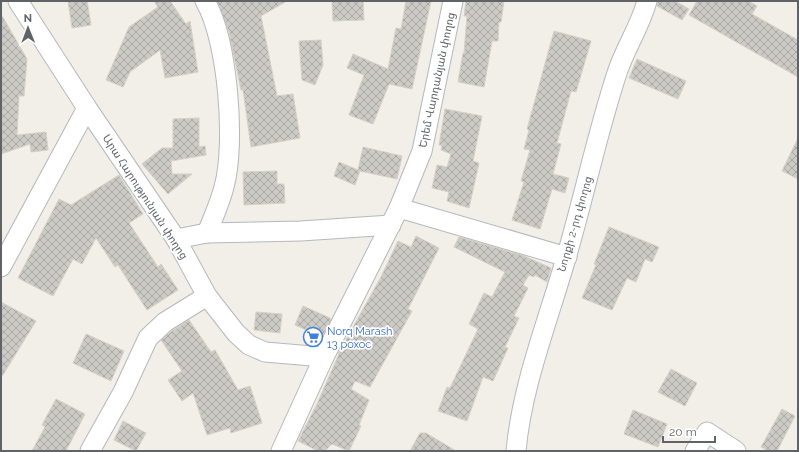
<svg xmlns="http://www.w3.org/2000/svg" width="799" height="452" font-family="Raleway,'Noto Sans Armenian',sans-serif">
<style>
.building{fill:url(#building-cross-hatch);stroke:#d6d1c6}
.lines{fill:none;stroke-linecap:round;stroke-linejoin:round}
.street-casing{stroke:#b5b8bc;stroke-width:21}
.street{stroke:#fff;stroke-width:19}
.labels{text-anchor:middle;dominant-baseline:central;stroke-width:3.5;stroke-linejoin:round;paint-order:stroke}
.street-label{font-size:11px;fill:#5f6368;stroke:#fff}
.shop-label{font-size:11px;fill:#366cbe;stroke:#fff;text-anchor:start}
</style>
<defs>
<pattern id="building-cross-hatch" width="8" height="8" patternUnits="userSpaceOnUse"><rect width="8" height="8" fill="#cccac5"/><path d="M0 0l8 8M0 8l8-8" fill="none" stroke="#a9a8a4"/></pattern>
</defs>
<rect width="100%" height="100%" fill="#f1efe8"/>
<g class="building">
<polygon points="68,1 87,1 91,25 72,28"/>
<polygon points="154,1 170,1 186,24 190,21 198,72 165,78 160,50 130,72 123,87 106,80 129,27 158,7"/>
<polygon points="217,1 287,1 261,16 277,96 293,94 300,138 251,147 243,90 241,90 229,32"/>
<polygon points="332,1 363,1 364,20 333,21"/>
<polygon points="406,1 431,1 412,89 389,84 373,124 349,115 364,75 347,68 353,54 388,69 396,28 401,29"/>
<polygon points="466,1 504,1 501,22 499,22 498,41 492,41 484,87 458,82 463,53 464,53 467,16 464,16"/>
<polygon points="658,1 675,1 689,9 682,20 657,6"/>
<polygon points="697,1 748,1 757,6 752,14 798,40 798,77 689,15"/>
<polygon points="1,14 27,59 24,96 19,96 17,135 46,132 48,150 31,152 30,144 1,154"/>
<polygon points="554,31 591,41 576,92 571,91 557,143 561,144 553,174 569,178 565,193 552,189 540,229 512,220 524,182 521,181 530,150 524,149 529,130 527,129"/>
<polygon points="321,40 323,65 315,85 302,80 299,41"/>
<polygon points="637,59 686,81 678,99 629,78"/>
<polygon points="445,109 482,116 473,161 479,163 469,208 447,201 449,192 432,188 437,165 447,167 451,154 441,150 442,145 439,145"/>
<polygon points="199,118 199,147 205,146 206,155 171,161 172,174 192,174 168,194 142,164 162,148 173,148 173,119"/>
<polygon points="798,138 798,179 782,171"/>
<polygon points="363,147 402,156 397,179 360,171 355,185 334,176 339,162 358,170"/>
<polygon points="277,171 277,184 284,184 285,203 244,205 243,172"/>
<polygon points="119,175 143,214 129,223 158,267 161,264 178,290 147,310 118,265 115,267 96,238 82,264 73,259 53,296 18,278 59,199 71,205"/>
<polygon points="609,227 659,247 652,262 645,259 636,282 627,278 612,310 582,298 596,265 594,264"/>
<polygon points="416,236 439,248 408,309 412,311 370,387 355,381 351,389 369,400 359,425 361,426 349,451 332,444 325,451 318,451 298,441 317,404 339,354 338,354 381,277 398,241 411,247"/>
<polygon points="459,237 524,256 551,268 547,282 535,275 534,277 529,275 523,285 528,288 514,316 519,318 505,347 508,348 493,381 483,377 467,421 438,411 447,387 450,388 478,329 469,324 484,293 492,297 505,272 454,247"/>
<polygon points="1,302 36,321 1,378"/>
<polygon points="303,306 330,318 331,320 322,337 295,325"/>
<polygon points="256,312 282,314 280,333 254,330"/>
<polygon points="189,320 211,352 215,350 238,390 250,386 262,423 231,433 230,428 207,435 193,393 182,401 168,380 182,371 161,340 172,331"/>
<polygon points="86,334 124,351 111,381 73,363"/>
<polygon points="671,369 697,383 685,406 658,392"/>
<polygon points="56,399 85,414 66,451 32,451 45,427 42,425"/>
<polygon points="782,409 795,416 777,451 768,451 761,447"/>
<polygon points="633,410 667,424 658,447 624,434"/>
<polygon points="123,421 146,433 136,451 114,440"/>
<polygon points="420,433 426,433 456,451 410,451"/>
</g>
<g class="lines">
<g class="street-casing">
<g id="street">
<polyline points="18,1 87,108 176,239 207,296 236,333 249,345 265,352 324,357"/>
<path d="M205 1C228 40 236 144 224 187 220 203 213 218 207 233"/>
<polyline points="399,208 567,257"/>
<polyline points="176,239 207,233 301,231 391,225"/>
<polyline points="1,267 87,108"/>
<polyline points="90,451 123,392 148,338 165,322 207,296"/>
<polyline points="281,451 324,357 399,208 422,151 453,1"/>
<path d="M516 451C522 385 548 321 566 258 584 197 597 134 617 73 625 48 640 27 647 1"/>
<polyline points="695,451 707,432 736,451"/>
</g>
</g>
<use href="#street" class="street"/>
</g>
<defs>
<g id="supermarket-ring" transform="scale(1)"><circle r="9.5" fill="#fff" stroke="#3f7fe0" stroke-width="1.5"/><path d="M-6-5.5h2.5l.6 2H6L4.5 2H-2.5L-4.4-4H-6ZM-1.5 3.2a1.3 1.3 0 1 0 .1 0ZM3 3.2a1.3 1.3 0 1 0 .1 0Z" fill="#3f7fe0"/></g>
</defs>
<g fill-rule="evenodd">
<use href="#supermarket-ring" x="313" y="337"/>
</g>
<g class="labels">
<g class="street-label">
<text transform="translate(437 80) rotate(-78)">Երեմ Վարդանյան փողոց</text>
<text transform="translate(145 197) rotate(57)">Արա Հարությունյան փողոց</text>
<text transform="translate(575 224) rotate(-74)">Նորքի 2-րդ փողոց</text>
</g>
<g class="shop-label">
<text x="327" y="331">Norq Marash<tspan x="327" dy="13">13 poxoc</tspan></text>
</g>
</g>
<rect width="799" height="452" fill="none" stroke="#5f6368" stroke-width="4"/>
<g transform="translate(28 28) rotate(359)" stroke="#ffffff" stroke-width="3" paint-order="stroke">
<path d="M0-3L7 15L0 10L-7 15Z" fill="#5f6368"/>
<text y="-6" font-size="11" font-weight="bold" text-anchor="middle" fill="#5f6368">N</text>
</g>
<path d="M663 436v6h52v-6" fill="none" stroke="#5f6368" stroke-width="2"/>
<text x="669" y="436" font-size="12" fill="#5f6368" stroke="#ffffff" stroke-width="3" paint-order="stroke">20 m</text>
</svg>
